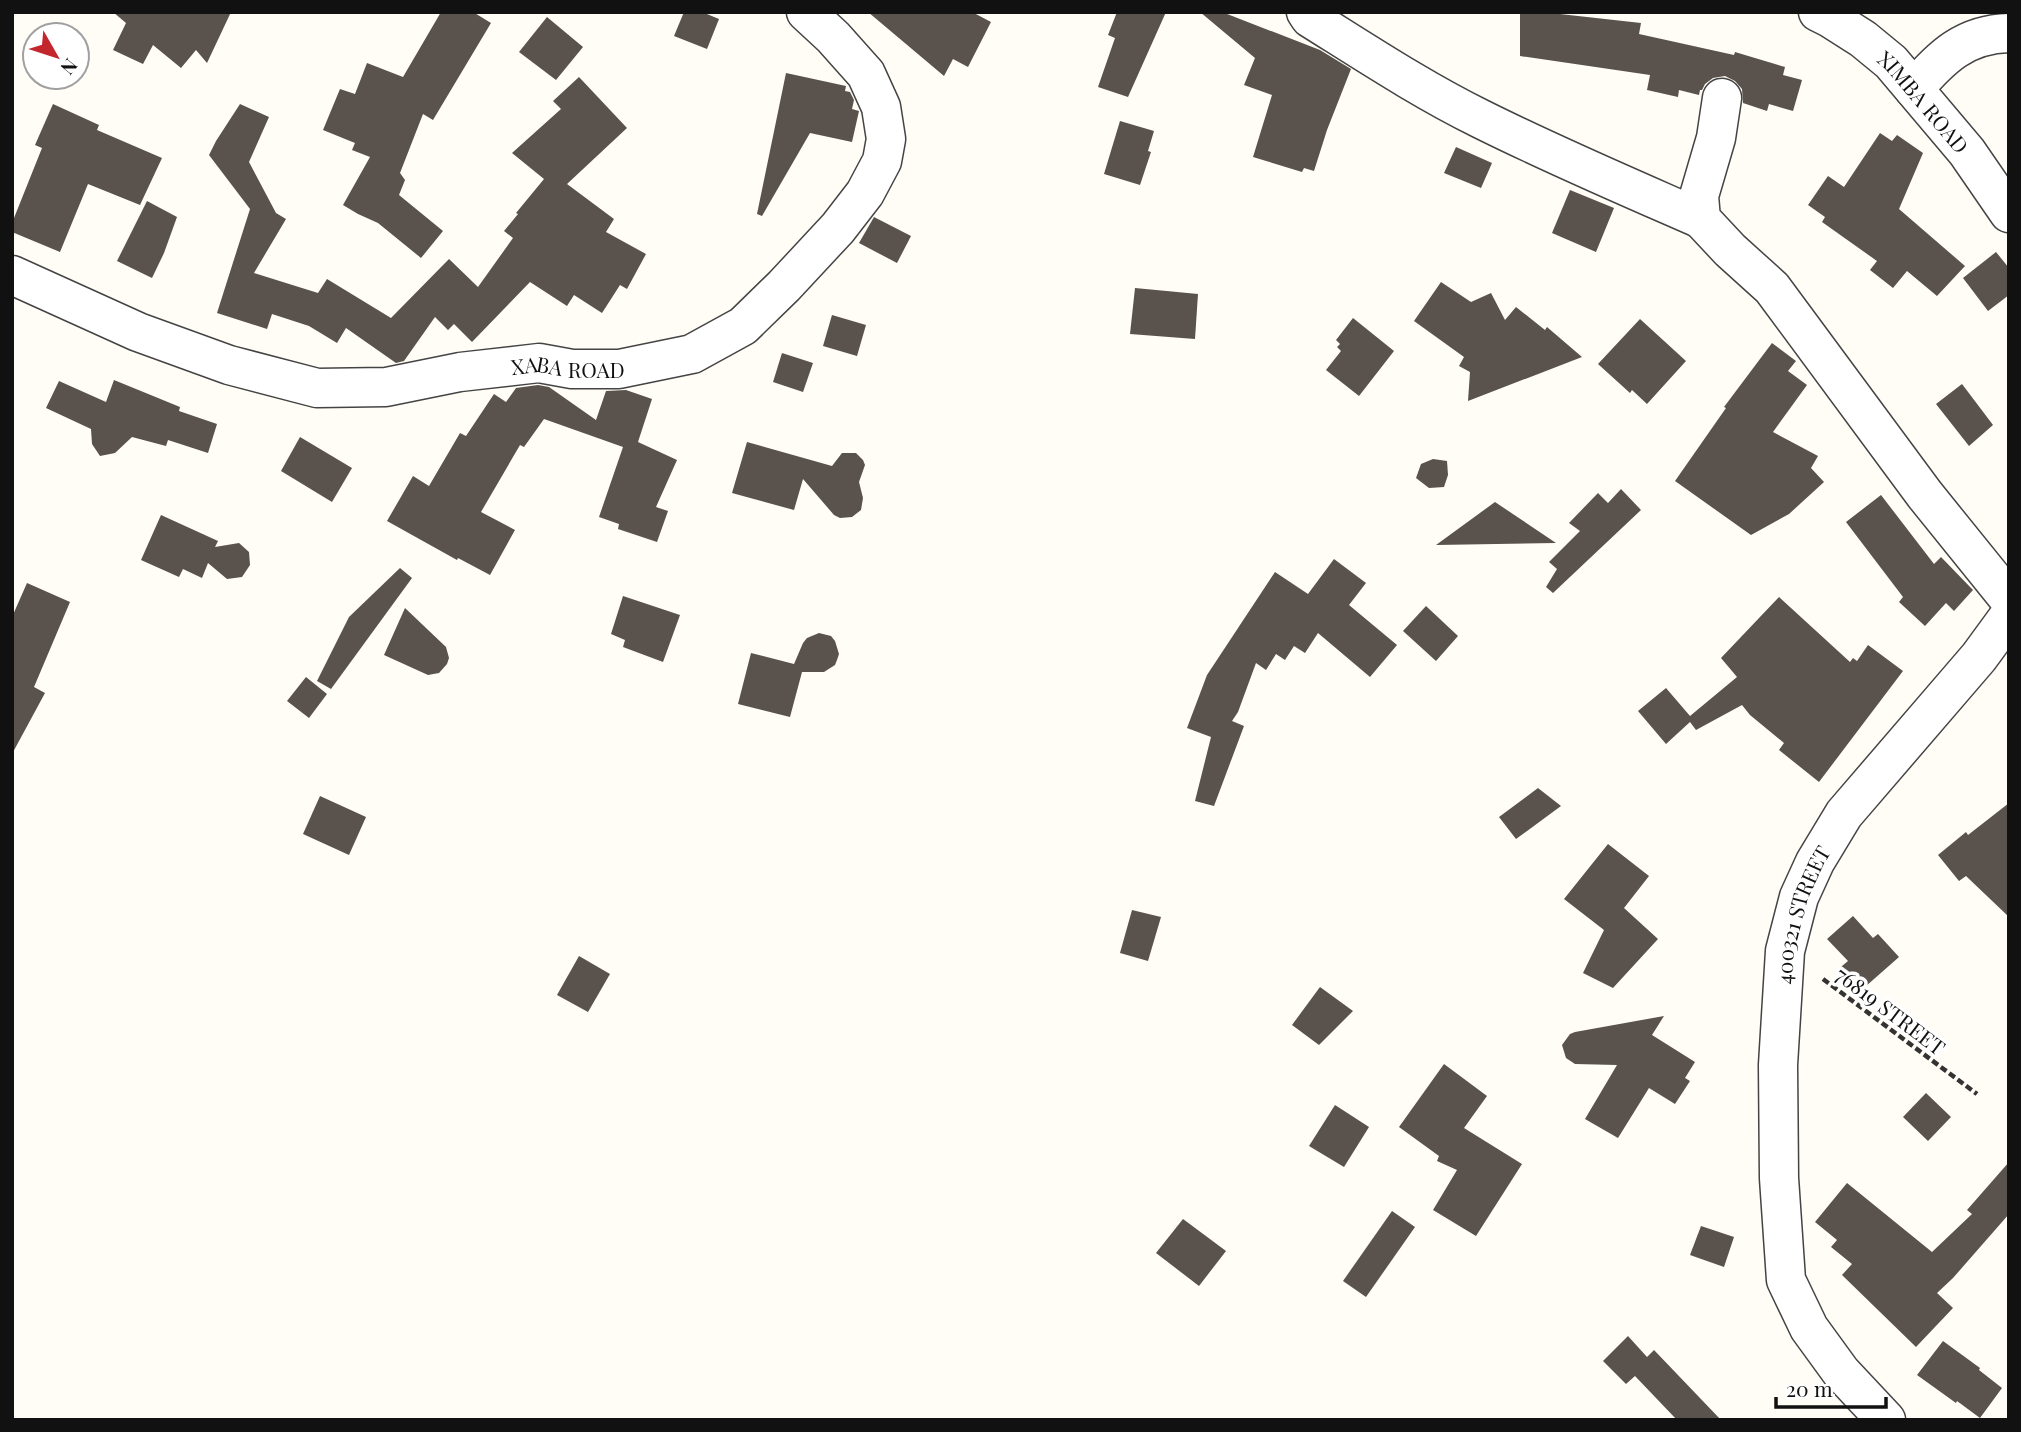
<svg xmlns="http://www.w3.org/2000/svg" width="2021" height="1432" font-family="'Playfair Display',serif">
<style>
.building{fill:#5a524d}
.lines{fill:none;stroke-linecap:round;stroke-linejoin:round}
.minor-casing{stroke:#444;stroke-width:41}
.path{stroke:#333;stroke-width:4.5;stroke-dasharray:7 3.5;stroke-linecap:butt}
.minor{stroke:#fff;stroke-width:38}
.labels{text-anchor:middle;dominant-baseline:central;stroke-width:7;stroke-linejoin:round;paint-order:stroke}
.street-label{font-size:21px;fill:#111;stroke:#fff}
</style>
<rect width="100%" height="100%" fill="#fffdf5"/>
<g class="building">
<polygon points="113,12 231,12 207,63 196,50 181,68 153,45 143,64 113,50 126,23"/>
<polygon points="441,12 473,12 491,23 433,120 423,114 400,173 405,180 399,195 443,231 421,258 378,223 358,214 343,205 370,157 352,150 355,143 323,130 340,89 355,94 367,63 403,77"/>
<polygon points="684,12 702,12 719,19 707,49 674,36"/>
<polygon points="868,12 972,12 991,22 968,67 953,59 944,76"/>
<polygon points="1117,12 1166,12 1128,97 1098,87 1115,38 1108,35"/>
<polygon points="1200,12 1222,12 1320,50 1351,69 1327,130 1314,171 1304,168 1302,172 1253,157 1272,95 1244,85 1255,58"/>
<polygon points="1520,13 1560,14 1641,23 1639,34 1734,55 1735,52 1785,67 1783,75 1802,80 1793,111 1769,104 1767,111 1743,103 1742,89 1735,81 1725,76 1713,78 1705,84 1702,90 1700,90 1699,95 1679,90 1678,97 1647,90 1650,75 1520,56"/>
<polygon points="547,17 583,47 556,80 519,52"/>
<polygon points="786,73 846,86 845,91 850,92 854,100 852,109 859,111 852,142 810,133 762,216 757,214"/>
<polygon points="579,77 627,128 567,184 614,219 606,232 646,254 627,289 620,285 602,313 574,295 567,306 530,282 472,342 454,324 448,330 435,317 404,361 396,363 346,328 337,343 309,326 272,314 267,329 217,313 250,209 209,155 216,141 240,104 269,117 249,162 276,213 286,219 254,273 318,293 327,279 391,318 449,259 478,287 513,238 504,231 518,214 516,213 544,179 512,153 561,109 553,101"/>
<polygon points="53,104 99,125 97,130 162,158 140,205 88,184 60,252 12,232 12,223 42,148 35,145"/>
<polygon points="1120,121 1154,131 1148,151 1151,152 1140,185 1104,174"/>
<polygon points="1880,133 1892,141 1897,135 1923,153 1899,209 1965,266 1937,296 1907,271 1893,288 1870,270 1877,261 1822,222 1825,217 1808,205 1828,176 1844,187"/>
<polygon points="1456,147 1492,163 1481,188 1444,173"/>
<polygon points="1570,190 1614,208 1596,252 1552,233"/>
<polygon points="147,201 177,217 164,253 152,278 117,261"/>
<polygon points="874,217 911,236 897,263 859,243"/>
<polygon points="1996,252 2009,268 2009,295 1988,311 1963,278"/>
<polygon points="1441,282 1471,302 1491,293 1505,320 1516,307 1545,330 1547,327 1582,357 1468,401 1470,372 1459,366 1464,357 1414,321"/>
<polygon points="1135,288 1198,294 1195,339 1130,334"/>
<polygon points="832,315 866,325 857,356 823,346"/>
<polygon points="1353,318 1394,351 1359,396 1326,370 1341,351 1337,347 1340,344 1336,340"/>
<polygon points="1640,319 1686,361 1647,404 1632,390 1630,393 1598,364"/>
<polygon points="1772,343 1796,361 1788,371 1807,385 1773,432 1818,456 1811,468 1824,482 1789,514 1751,535 1675,481 1726,408 1724,407"/>
<polygon points="782,353 813,363 803,392 773,382"/>
<polygon points="114,380 180,407 179,411 217,424 208,453 168,440 166,446 132,437 115,453 100,456 92,444 91,429 46,408 59,381 106,402"/>
<polygon points="1962,384 1993,425 1969,446 1936,404"/>
<polygon points="538,385 549,387 596,420 606,391 626,390 652,399 638,442 677,460 656,507 668,511 657,542 618,529 619,524 599,517 623,447 544,419 524,447 520,445 481,512 515,530 490,575 458,558 457,560 387,521 413,476 429,486 460,433 466,436 494,394 506,402 516,388"/>
<polygon points="300,437 352,468 332,502 281,471"/>
<polygon points="747,442 832,466 842,453 856,453 863,460 865,465 859,482 863,498 861,510 852,517 840,518 834,515 803,479 794,510 732,493"/>
<polygon points="1433,459 1447,461 1448,475 1444,487 1429,488 1416,478 1421,464"/>
<polygon points="1621,489 1641,510 1553,593 1546,587 1557,569 1549,562 1580,531 1569,523 1598,493 1608,503"/>
<polygon points="1881,495 1934,564 1941,557 1973,590 1954,611 1946,603 1925,626 1899,602 1903,597 1846,522"/>
<polygon points="1495,502 1556,543 1436,545"/>
<polygon points="161,515 218,541 215,547 239,543 249,552 250,565 242,577 227,579 208,563 202,578 183,569 179,577 141,560"/>
<polygon points="1334,559 1366,583 1349,605 1397,645 1370,677 1318,633 1305,653 1294,646 1285,660 1276,654 1266,670 1256,663 1238,712 1232,721 1244,726 1214,806 1195,801 1211,737 1187,728 1207,675 1275,572 1308,594"/>
<polygon points="400,568 412,578 331,689 317,681 349,617"/>
<polygon points="27,583 70,602 34,687 45,693 12,754 12,617"/>
<polygon points="623,596 680,615 663,662 623,647 625,640 611,634"/>
<polygon points="1779,597 1850,662 1853,658 1857,661 1868,645 1903,671 1819,782 1779,750 1784,743 1750,715 1742,705 1696,730 1690,722 1666,744 1638,711 1666,688 1690,716 1737,677 1721,658"/>
<polygon points="1426,606 1458,636 1436,661 1403,631"/>
<polygon points="405,608 446,647 449,658 447,664 439,673 428,675 384,655"/>
<polygon points="819,633 831,636 835,641 839,654 837,660 835,665 824,672 802,672 790,717 738,704 751,653 794,664 803,643 807,638"/>
<polygon points="306,677 327,694 309,718 287,701"/>
<polygon points="1538,788 1561,806 1516,839 1499,817"/>
<polygon points="320,796 366,817 349,855 303,834"/>
<polygon points="2009,803 2009,917 1966,876 1959,881 1938,855 1966,832 1968,835"/>
<polygon points="1608,844 1649,876 1624,908 1658,939 1613,988 1583,973 1604,930 1564,899"/>
<polygon points="1132,910 1161,917 1148,961 1120,953"/>
<polygon points="1853,916 1873,938 1878,934 1899,957 1857,994 1836,971 1848,961 1827,939"/>
<polygon points="579,956 610,974 588,1012 557,995"/>
<polygon points="1320,987 1353,1011 1319,1045 1292,1025"/>
<polygon points="1664,1016 1652,1035 1695,1062 1685,1078 1690,1081 1675,1104 1649,1088 1618,1138 1585,1119 1617,1065 1575,1064 1566,1058 1562,1045 1570,1034 1575,1032"/>
<polygon points="1444,1064 1487,1096 1464,1128 1522,1164 1476,1236 1433,1210 1457,1170 1437,1161 1439,1156 1399,1127"/>
<polygon points="1926,1093 1951,1117 1928,1141 1903,1117"/>
<polygon points="1335,1105 1369,1127 1344,1167 1309,1146"/>
<polygon points="2009,1162 2009,1214 1953,1278 1937,1293 1953,1308 1916,1347 1842,1275 1852,1264 1831,1247 1837,1240 1815,1222 1847,1183 1932,1252 1972,1214 1967,1210"/>
<polygon points="1392,1211 1415,1227 1366,1297 1343,1281"/>
<polygon points="1183,1219 1226,1251 1199,1286 1156,1253"/>
<polygon points="1701,1226 1734,1237 1724,1267 1690,1255"/>
<polygon points="1628,1336 1647,1357 1654,1350 1721,1420 1677,1420 1635,1376 1626,1384 1603,1361"/>
<polygon points="1943,1341 1980,1368 1979,1370 2002,1388 1980,1418 1957,1401 1956,1403 1917,1375"/>
</g>
<g class="lines">
<g class="minor-casing">
<g id="minor">
<path d="M1306 12 1310 18C1366 53 1422 90 1481 119 1553 155 1628 187 1701 219"/>
<path id="s1" d="M1818 12 1830 18 1863 39 1891 62 1967 152 2009 213"/>
<path d="M1914 89C1941 57 1965 34 2009 33"/>
<polyline points="1722,98 1716,138 1699,196 1701,219 1730,250 1772,288 1925,495 2009,599"/>
<path id="s2" d="M12 275 138 332 229 365 317 388 386 387 460 372 539 363 572 369H619L692 354 743 326 784 286 838 228 865 193 882 161 886 139 881 107 866 74 833 37 806 12"/>
<path id="s3" d="M1886 1420 1841 1372 1809 1328 1786 1280 1779 1178 1778 1065 1785 951 1799 897 1815 862 1844 814 1979 657 2009 616"/>
</g>
</g>
<polyline class="path" points="1823,979 1977,1094"/>
<use href="#minor" class="minor"/>
</g>
<g class="labels">
<g class="street-label">
<text stroke="none"><textPath href="#s1" startOffset="140">XIMBA ROAD</textPath></text>
<text stroke="none"><textPath href="#s2" startOffset="579">XABA ROAD</textPath></text>
<text stroke="none"><textPath href="#s3" startOffset="542">400321 STREET</textPath></text>
<text transform="translate(1891 1010) rotate(37)">76819 STREET</text>
</g>
</g>
<rect width="2021" height="1432" fill="none" stroke="#111111" stroke-width="28"/>
<g transform="translate(56 56) rotate(129)"><circle r="33" fill="#ffffff" stroke="#a0a0a0" stroke-width="2"/>
<path d="M0-5L12 26L0 18L-12 26Z" fill="#c4262e"/>
<text y="-10" font-size="19" font-weight="bold" text-anchor="middle" fill="#111111">N</text>
</g>
<path d="M1776 1397v10h110v-10" fill="none" stroke="#111111" stroke-width="3.5"/>
<text x="1786" y="1397" font-size="21" fill="#111111" stroke="#ffffff" stroke-width="5" paint-order="stroke">20 m</text>
</svg>
